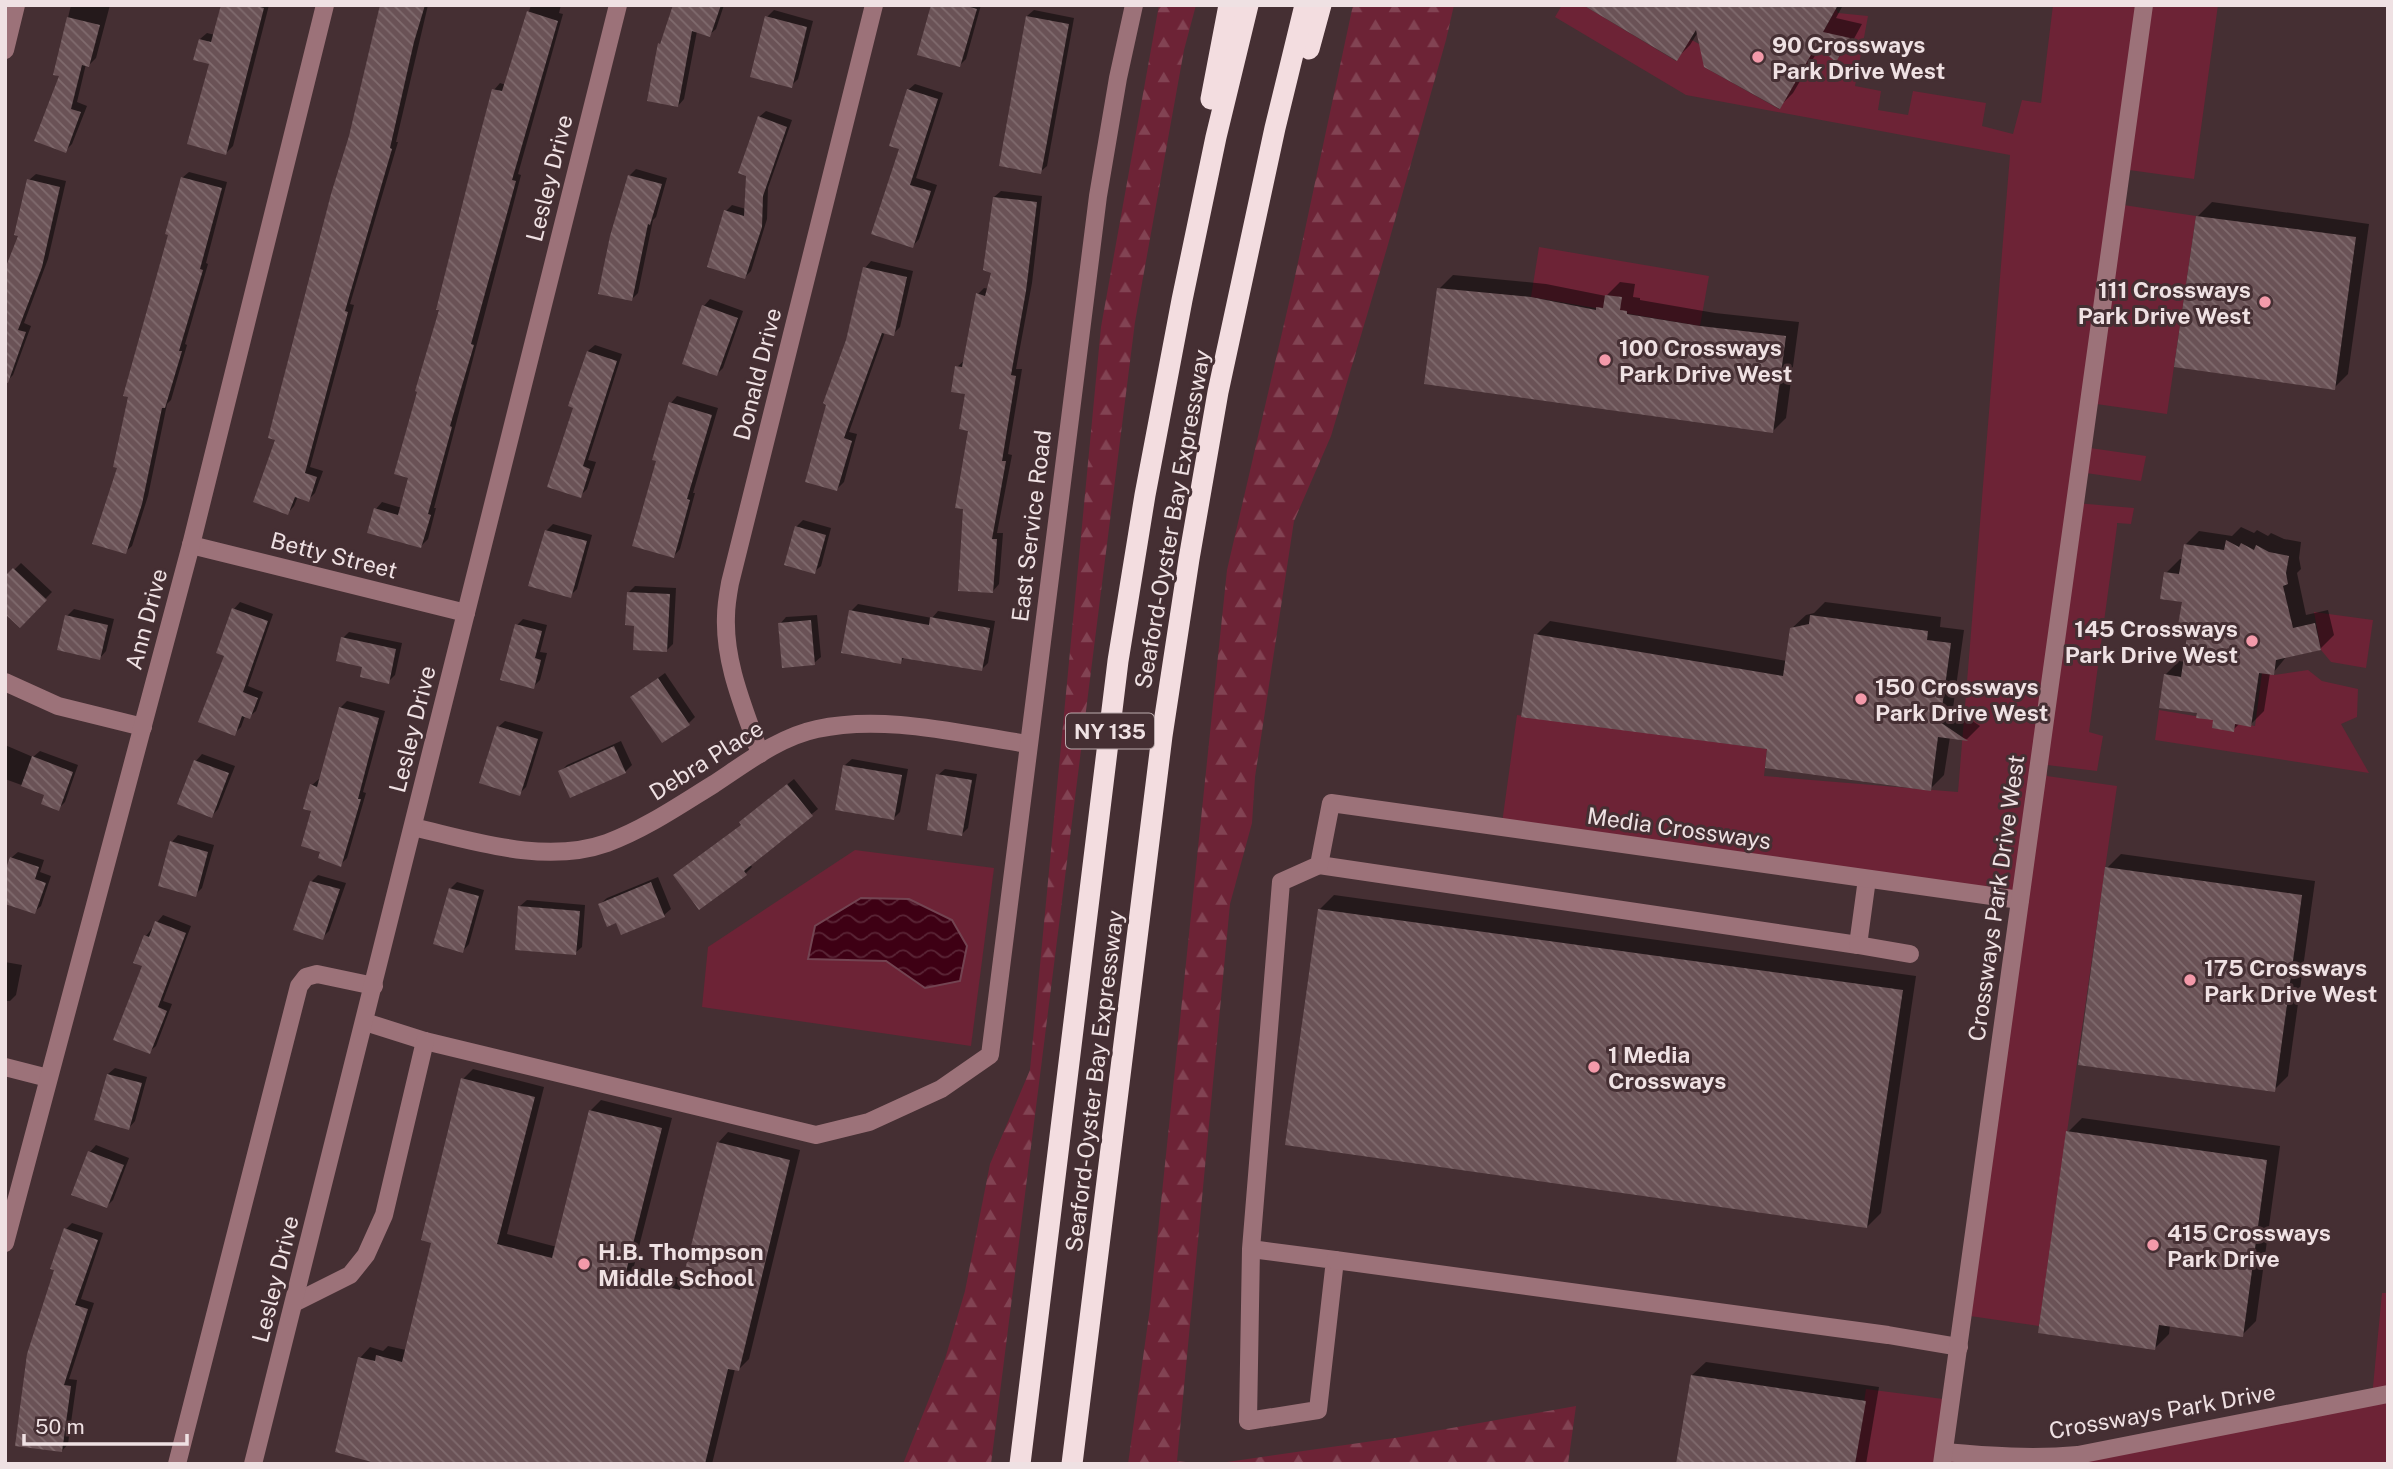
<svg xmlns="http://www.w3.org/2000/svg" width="2393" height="1469" font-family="'Public Sans',sans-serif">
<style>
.grass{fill:#6d2336}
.forest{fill:url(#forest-firs)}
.water{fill:url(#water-waves);stroke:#734452;stroke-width:2}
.shadow{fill:#0007}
.building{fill:url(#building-back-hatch)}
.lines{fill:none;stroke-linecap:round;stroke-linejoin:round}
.minor{stroke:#9c7279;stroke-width:18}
.highway{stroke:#f3dde0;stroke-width:21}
.poi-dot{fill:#f39aaa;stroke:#452f33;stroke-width:2.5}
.labels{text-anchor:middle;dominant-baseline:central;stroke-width:6;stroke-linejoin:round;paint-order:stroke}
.shield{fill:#452f33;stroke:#bcacae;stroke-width:2}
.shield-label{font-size:21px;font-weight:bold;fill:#efe1e3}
.poi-label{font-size:23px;font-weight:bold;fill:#efe1e3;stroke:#452f33;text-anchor:start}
.street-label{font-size:23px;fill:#efe1e3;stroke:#452f33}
</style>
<defs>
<pattern id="forest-firs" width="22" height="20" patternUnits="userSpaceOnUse" patternTransform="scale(1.75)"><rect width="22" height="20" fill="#6d2336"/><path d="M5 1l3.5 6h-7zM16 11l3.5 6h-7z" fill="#824353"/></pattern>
<pattern id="water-waves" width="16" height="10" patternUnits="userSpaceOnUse" patternTransform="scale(1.75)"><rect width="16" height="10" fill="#3e0014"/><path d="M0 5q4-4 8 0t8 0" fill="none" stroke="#5a2536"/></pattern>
<pattern id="building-back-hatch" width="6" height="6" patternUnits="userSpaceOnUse" patternTransform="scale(1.75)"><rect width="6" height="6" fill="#6a5256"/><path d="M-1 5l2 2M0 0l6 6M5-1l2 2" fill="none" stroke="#806b6e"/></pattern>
</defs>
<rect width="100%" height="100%" fill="#452f33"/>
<g class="grass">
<polygon points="1562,5 1583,5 1676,61 1690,39 1710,50 1704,67 1779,109 1836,9 1838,13 1868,16 1855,86 1881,91 1878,110 1908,115 1913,91 1986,103 1982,126 2013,134 2022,100 2041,103 2053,5 2218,5 2194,179 2122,169 2117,204 2196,216 2167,414 2089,403 2083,447 2146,456 2141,481 2079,472 2076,503 2134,508 2131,524 2117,523 2117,526 2089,732 2103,736 2097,771 2047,765 2047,776 2117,786 2039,1326 1963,1315 2020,900 1502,823 1517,715 1767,749 1764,776 1958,792 2010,155 1686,95 1555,17"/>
<polygon points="1539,247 1709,276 1700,326 1531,297"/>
<polygon points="2314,612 2373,620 2366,668 2331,662 2321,650"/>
<polygon points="2308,670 2322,681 2358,689 2357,717 2341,724 2369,773 2155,740 2159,710 2255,726 2262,673 2274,675"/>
<polygon points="855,850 994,868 971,1046 702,1007 708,947"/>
<polygon points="2382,1293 2388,1293 2388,1464 1855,1464 1866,1389 1951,1400 1944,1452 2052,1457 2372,1397"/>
</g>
<g class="forest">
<polygon points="1159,5 1196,5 1184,50 1135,322 991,1464 903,1464 945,1359 965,1291 990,1164 1030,1070 1101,327"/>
<polygon points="1353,5 1454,5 1446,40 1387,248 1331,436 1294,521 1255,777 1252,823 1230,904 1177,1461 1203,1464 1128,1464 1150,1308 1227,570 1294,281"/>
<polygon points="1576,1406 1568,1464 1213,1464 1401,1437"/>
</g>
<polygon class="water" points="861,898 909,899 952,920 967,946 960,981 925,988 886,961 808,959 815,926"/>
<g class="shadow">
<polygon points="71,5 110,5 96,58 89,65 86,64 77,102 87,106 72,144 65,151 61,75 55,74"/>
<polygon points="223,5 269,5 233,146 226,153 211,63 200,39 207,33 215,35"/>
<polygon points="382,5 428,5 396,142 398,142 350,304 354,305 310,467 323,471 315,493 308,500 298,496 294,506 288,513 277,439"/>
<polygon points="531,5 561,5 559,13 563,14 518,174 521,175 434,508 436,508 428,539 421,546 376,509 382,502 402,508 410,477 441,309 494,90 500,83 506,85"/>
<polygon points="675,5 724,5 716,29 709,35 697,31 684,99 678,106 660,44"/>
<polygon points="933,5 981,5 966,59 960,65"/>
<polygon points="1586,5 1843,5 1836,18 1862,24 1850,46 1836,60 1820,47 1793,93 1779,107 1698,32 1690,45 1676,59"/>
<polygon points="774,10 813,21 798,79 791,86 767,17"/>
<polygon points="1034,10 1074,18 1047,166 1040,172 1027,16"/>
<polygon points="915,84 943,93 916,178 937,185 919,239 913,246 901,148 908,90"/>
<polygon points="766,111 792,120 768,188 767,219 751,271 745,277 726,211 732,205 746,209 759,117"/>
<polygon points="636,169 667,178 656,217 653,220 638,293 632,299 611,237 630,175"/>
<polygon points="189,172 227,182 206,263 208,264 185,344 187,345 171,400 167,404 148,496 132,546 125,552 119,466 182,178"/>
<polygon points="36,174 66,181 48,259 24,323 31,326 13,375 7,381 20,235 29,180"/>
<polygon points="1001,191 1042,196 1032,283 1016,369 1022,369 1008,454 1012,455 997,533 1003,533 999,584 993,591 967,393 957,367 965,360 978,294 984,288 989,289 994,272 994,197"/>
<polygon points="2212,202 2369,224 2348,374 2334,388 2198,216"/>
<polygon points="871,261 913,271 900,327 893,334 885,332 849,432 857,434 844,482 837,489 848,340 865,268"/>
<polygon points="1453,275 1546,284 1606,296 1620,282 1635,284 1633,297 1640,298 1640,300 1715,313 1799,322 1786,418 1772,432 1439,289"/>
<polygon points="710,299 743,311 723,368 717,374 704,306"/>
<polygon points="595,345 622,354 588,460 596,462 587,489 580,496 575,407 588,351"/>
<polygon points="677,396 718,408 693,493 695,493 680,549 674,556 671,403"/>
<polygon points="803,520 831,528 821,566 814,572 796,527"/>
<polygon points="553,524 592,535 577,589 570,596 546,531"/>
<polygon points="2241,527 2254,533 2257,530 2268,536 2271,533 2284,539 2301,542 2299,558 2301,569 2297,573 2306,615 2328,610 2334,635 2320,649 2287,656 2273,673 2270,673 2264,711 2250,725 2240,723 2233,730 2199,712 2165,675 2179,661 2185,662 2189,635 2184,600 2166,573 2180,559 2183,559 2185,545 2199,531 2232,536"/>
<polygon points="21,563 52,592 20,625 5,579"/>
<polygon points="635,586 676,588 673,644 667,650 628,593"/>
<polygon points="240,602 273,614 248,686 263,692 256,711 249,717 245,716 241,727 234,734 226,655 234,609"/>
<polygon points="1825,602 1941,617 1940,627 1964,630 1953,708 1980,726 1967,739 1950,737 1944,775 1930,789 1769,747 1536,635 1550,621 1787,661 1791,629 1806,615 1814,613"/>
<polygon points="858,604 932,618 938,611 995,621 988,663 981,670 906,656 900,662 851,611"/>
<polygon points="74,609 114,619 106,651 100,658 67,616"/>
<polygon points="817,615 821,657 814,663 780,624 786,617"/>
<polygon points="523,619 547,625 540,652 547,653 540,680 533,687 517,625"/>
<polygon points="349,632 402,643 395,675 388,682 343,638"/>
<polygon points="665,673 695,717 689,723 632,697"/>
<polygon points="347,701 385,711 363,792 366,793 347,858 340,865 322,851 313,810 312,785 319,779 321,780 340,708"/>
<polygon points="505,721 543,732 526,787 519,794 498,727"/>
<polygon points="621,741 632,765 625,772 560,772 567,765"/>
<polygon points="5,745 33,757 40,751 78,765 65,802 58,809 46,794 5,779"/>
<polygon points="202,754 235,766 218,809 212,816 179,803 196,761"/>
<polygon points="852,759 908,769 900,812 894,818 845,765"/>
<polygon points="945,769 977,774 968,828 962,834 938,775"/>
<polygon points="794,779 818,809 750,864 752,867 746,873 699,908 748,816"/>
<polygon points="178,835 214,845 202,888 195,895 172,842"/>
<polygon points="18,852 44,860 40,872 51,876 41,906 34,912 11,858"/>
<polygon points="2121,854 2315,881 2288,1076 2274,1090 2107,868"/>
<polygon points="318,875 346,883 329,931 322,938 312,881"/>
<polygon points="658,877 671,909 664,915 622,933 617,921 600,904 607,898"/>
<polygon points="457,882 484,890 469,944 463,951 450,889"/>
<polygon points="1334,895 1916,976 1881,1213 1867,1227 1320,909"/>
<polygon points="527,900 585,905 582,947 575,953 520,906"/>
<polygon points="163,915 191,926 163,1001 172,1004 156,1046 149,1052 144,965 146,936"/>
<polygon points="5,962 22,965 16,995 10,1001 5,1001"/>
<polygon points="115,1068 147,1077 135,1121 129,1128 108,1074"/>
<polygon points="473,1069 544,1087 507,1234 557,1247 591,1110 601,1100 672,1118 634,1266 684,1279 718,1143 728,1132 800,1150 749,1359 739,1369 735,1369 712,1464 386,1464 360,1358 370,1347 383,1351 388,1346 406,1350 433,1242 463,1079"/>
<polygon points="2082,1118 2280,1146 2256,1321 2242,1335 2170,1325 2169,1334 2155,1348 2068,1132"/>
<polygon points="96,1145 129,1158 113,1200 107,1206 90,1152"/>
<polygon points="72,1223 103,1233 81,1299 94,1303 69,1379 77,1380 68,1444 62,1451 56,1269 66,1229"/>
<polygon points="1706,1362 1879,1387 1866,1464 1678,1464 1692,1375"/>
</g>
<g class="building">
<polygon points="221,5 252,5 264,8 226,155 187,144 209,64 193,60 199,39 211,42"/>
<polygon points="380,5 425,5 414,42 390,148 392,149 345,311 348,312 305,473 317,477 309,502 295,497 288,515 253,502 275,440 268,438 331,194 349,136"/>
<polygon points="673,5 721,5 710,37 692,31 678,107 647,101 658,43 660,44"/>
<polygon points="931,5 963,5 977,9 960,67 917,55"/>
<polygon points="1583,5 1838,5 1823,32 1850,38 1836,62 1816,46 1780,109 1704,67 1696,30 1677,61"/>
<polygon points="527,11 558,21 512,180 516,181 471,344 474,345 450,426 452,427 428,514 431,515 421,548 367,533 374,508 398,515 408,478 394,474 417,392 415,391 439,310 436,310 476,150 492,89 502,91"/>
<polygon points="765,16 807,27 792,88 750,77"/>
<polygon points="1026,16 1069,24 1041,174 999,166"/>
<polygon points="67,17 100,25 89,67 82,65 71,109 81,112 66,153 34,141 59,76 53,75"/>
<polygon points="907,89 938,99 910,185 931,191 913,248 871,234 899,149 889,146"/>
<polygon points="758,116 787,127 763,196 762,227 745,279 707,267 724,210 744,216 746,176 738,173"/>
<polygon points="628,175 662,184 650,225 648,224 632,301 598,294 610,236"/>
<polygon points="181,177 222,188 200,269 203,270 179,351 182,351 165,408 162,408 142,504 126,554 92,544 117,468 113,467 128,397 123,396 168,235 165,234"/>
<polygon points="27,179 60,187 42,267 18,330 26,332 8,383 5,382 5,269 18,236 14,235"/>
<polygon points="993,197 1037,202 1026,291 1011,375 1016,376 1002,461 1006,461 992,539 997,539 993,593 958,591 963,509 955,508 968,431 959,429 965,394 951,392 955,366 962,367 976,293 985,296 991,273 983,270"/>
<polygon points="2196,216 2356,237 2335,390 2174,367"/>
<polygon points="863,267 907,277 894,336 882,333 844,438 852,441 837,491 805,482 826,405 823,403 846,340"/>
<polygon points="1437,288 1531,297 1596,310 1596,307 1603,308 1605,295 1622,297 1620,310 1627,311 1627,314 1700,326 1786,336 1773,433 1424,384"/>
<polygon points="702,305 738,318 717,376 682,364"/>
<polygon points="587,351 617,361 583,466 590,469 581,498 547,487 573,408 568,406"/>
<polygon points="669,402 712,415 687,499 690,500 674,558 632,546 656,461 652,460"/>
<polygon points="795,526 826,535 815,574 784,565"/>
<polygon points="545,530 587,541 571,598 528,586"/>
<polygon points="2226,540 2239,547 2241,543 2254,550 2256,545 2269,552 2289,556 2286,573 2288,584 2283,586 2293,628 2315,623 2321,650 2276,660 2274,675 2259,673 2251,727 2235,724 2234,732 2212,728 2213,720 2196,718 2197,713 2159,708 2164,674 2181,677 2187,636 2178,625 2182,602 2160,599 2164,572 2179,574 2184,544 2224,550"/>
<polygon points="13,568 47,600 20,628 5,614 5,576"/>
<polygon points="627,592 670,594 667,652 633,650 634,626 625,625"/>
<polygon points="232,608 268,621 243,692 258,698 250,719 242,716 235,736 198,722 224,656 216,653"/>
<polygon points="849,610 929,625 930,617 990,628 982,671 902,658 901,664 841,653"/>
<polygon points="65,615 108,625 100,660 57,650"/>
<polygon points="1810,615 1928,631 1927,640 1951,643 1940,722 1968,741 1938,737 1931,791 1765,768 1767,749 1521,717 1534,634 1783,676 1790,628 1809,624"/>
<polygon points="811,620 815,665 782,668 778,623"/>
<polygon points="515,624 542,631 535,658 541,660 534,689 500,680"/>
<polygon points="341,637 396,649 389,684 360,677 362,667 336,661"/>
<polygon points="658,678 690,725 662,743 630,697"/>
<polygon points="339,707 379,718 358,799 361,799 341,867 318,858 320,852 301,846 311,811 303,809 310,784 317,787"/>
<polygon points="497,726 538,739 520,796 479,783"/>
<polygon points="614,746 626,773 570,798 558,771"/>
<polygon points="32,756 73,772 59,811 41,804 44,795 21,786"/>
<polygon points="194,760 229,773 212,818 177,804"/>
<polygon points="843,765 902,775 894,820 835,810"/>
<polygon points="936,774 972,780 962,836 927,830"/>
<polygon points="787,784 813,816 744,871 747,875 699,910 673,875 741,825 739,822"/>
<polygon points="170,841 208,852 196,897 158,886"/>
<polygon points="10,857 39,867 35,879 46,883 35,914 5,904 5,871"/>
<polygon points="2105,867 2302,895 2275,1092 2078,1065"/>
<polygon points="310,881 340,889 323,940 293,930"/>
<polygon points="651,882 665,917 621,935 616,923 607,927 598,904"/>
<polygon points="449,888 479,896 463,953 433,944"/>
<polygon points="518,906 580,911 576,955 515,950"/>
<polygon points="1318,909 1903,990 1867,1228 1285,1145"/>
<polygon points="155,921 186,933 158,1007 167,1011 150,1054 113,1040 142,966 133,963 144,935 149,937"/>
<polygon points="107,1074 142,1083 129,1130 94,1120"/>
<polygon points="461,1078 535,1097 497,1244 552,1258 589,1110 662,1128 625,1276 680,1290 717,1142 790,1160 739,1371 728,1369 705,1464 379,1464 335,1452 358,1357 375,1361 376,1355 402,1362 431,1243 421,1240"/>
<polygon points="2066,1131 2267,1160 2243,1337 2159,1325 2155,1350 2038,1333"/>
<polygon points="88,1151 124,1165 107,1208 71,1195"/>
<polygon points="64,1228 98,1240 75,1305 88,1309 64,1385 71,1386 62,1452 15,1446 27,1354 54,1270 50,1269"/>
<polygon points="1691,1375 1866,1401 1855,1464 1676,1464"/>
</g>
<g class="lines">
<g class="minor">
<polyline points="5,50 16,5"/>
<polyline points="191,545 466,613"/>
<polyline points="5,682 58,706 143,727"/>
<path d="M760 754C745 710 724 664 726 616 726 605 728 594 730 583L874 5"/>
<path d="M413 827C474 841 545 865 607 843 645 829 680 805 714 784 746 763 779 737 817 729 884 714 960 734 1028 744"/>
<polyline points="1319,865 1858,945 1867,879"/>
<polyline points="1858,945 1910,954"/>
<polyline points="365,1022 425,1041 816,1135 869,1122 941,1089 990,1055 1098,196 1118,78 1134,5"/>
<polyline points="5,1067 48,1078"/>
<polyline points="5,1243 191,545 325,5"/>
<polyline points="1251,1249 1335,1260 1318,1410 1248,1421 1251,1249 1281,882 1319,865 1331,803 2020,900"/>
<polyline points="1335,1260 1888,1335 1959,1347"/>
<polyline points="294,1303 350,1275 366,1255 384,1215 425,1041"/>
<path d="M1944 1452C1989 1456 2033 1459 2078 1455L2388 1394"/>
<polyline points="177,1464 299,986 306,977 317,974 374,986"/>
<polyline points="253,1464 618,5"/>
<polyline points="1942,1464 2144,5"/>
</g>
<g class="highway">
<polyline points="1309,49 1321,5"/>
<polyline points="1211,99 1229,5"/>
<polyline points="1020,1464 1118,661 1145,495 1182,300 1216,137 1248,5"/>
<polyline points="1072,1464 1162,736 1189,559 1218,392 1275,128 1305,5"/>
</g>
</g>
<g class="poi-dot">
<circle cx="1758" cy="57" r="7"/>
<circle cx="2265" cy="302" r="7"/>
<circle cx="1605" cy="360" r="7"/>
<circle cx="2252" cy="641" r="7"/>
<circle cx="1861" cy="699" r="7"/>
<circle cx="2190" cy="980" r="7"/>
<circle cx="1594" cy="1067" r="7"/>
<circle cx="2153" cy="1245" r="7"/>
<circle cx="584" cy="1264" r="7"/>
</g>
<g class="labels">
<rect class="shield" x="1066" y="713.5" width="88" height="35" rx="5"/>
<g class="shield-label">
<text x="1110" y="731">NY 135</text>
</g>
<g class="poi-label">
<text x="1772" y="44">90 Crossways<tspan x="1772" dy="26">Park Drive West</tspan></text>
<text x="2251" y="289" text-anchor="end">111 Crossways<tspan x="2251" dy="26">Park Drive West</tspan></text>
<text x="1619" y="347">100 Crossways<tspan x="1619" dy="26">Park Drive West</tspan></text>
<text x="2238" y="628" text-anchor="end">145 Crossways<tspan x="2238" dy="26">Park Drive West</tspan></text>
<text x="1875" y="686">150 Crossways<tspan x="1875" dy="26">Park Drive West</tspan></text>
<text x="2204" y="967">175 Crossways<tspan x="2204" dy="26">Park Drive West</tspan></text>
<text x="1608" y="1054">1 Media<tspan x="1608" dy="26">Crossways</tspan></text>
<text x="2167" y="1232">415 Crossways<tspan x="2167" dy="26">Park Drive</tspan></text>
<text x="598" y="1251">H.B. Thompson<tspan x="598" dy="26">Middle School</tspan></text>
</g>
<g class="street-label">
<text transform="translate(549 178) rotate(-76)">Lesley Drive</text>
<text transform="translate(757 374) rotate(-76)">Donald Drive</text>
<text transform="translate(1172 519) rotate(-80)">Seaford-Oyster Bay Expressway</text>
<text transform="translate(1031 526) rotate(-83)">East Service Road</text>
<text transform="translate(334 555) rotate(14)">Betty Street</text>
<text transform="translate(146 619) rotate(-75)">Ann Drive</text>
<text transform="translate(412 729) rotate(-76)">Lesley Drive</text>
<text transform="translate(706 760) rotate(-32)">Debra Place</text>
<text transform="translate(1679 828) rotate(8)">Media Crossways</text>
<text transform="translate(1996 898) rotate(-82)">Crossways Park Drive West</text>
<text transform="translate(1094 1081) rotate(-83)">Seaford-Oyster Bay Expressway</text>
<text transform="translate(275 1279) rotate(-76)">Lesley Drive</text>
<text transform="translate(2162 1411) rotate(-10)">Crossways Park Drive</text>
</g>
</g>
<rect width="2393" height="1469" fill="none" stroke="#efe1e3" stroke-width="14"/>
<path d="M24 1434v10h163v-10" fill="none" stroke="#efe1e3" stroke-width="3.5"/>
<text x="35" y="1434" font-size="21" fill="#efe1e3" stroke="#452f33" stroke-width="5" paint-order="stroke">50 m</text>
</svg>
